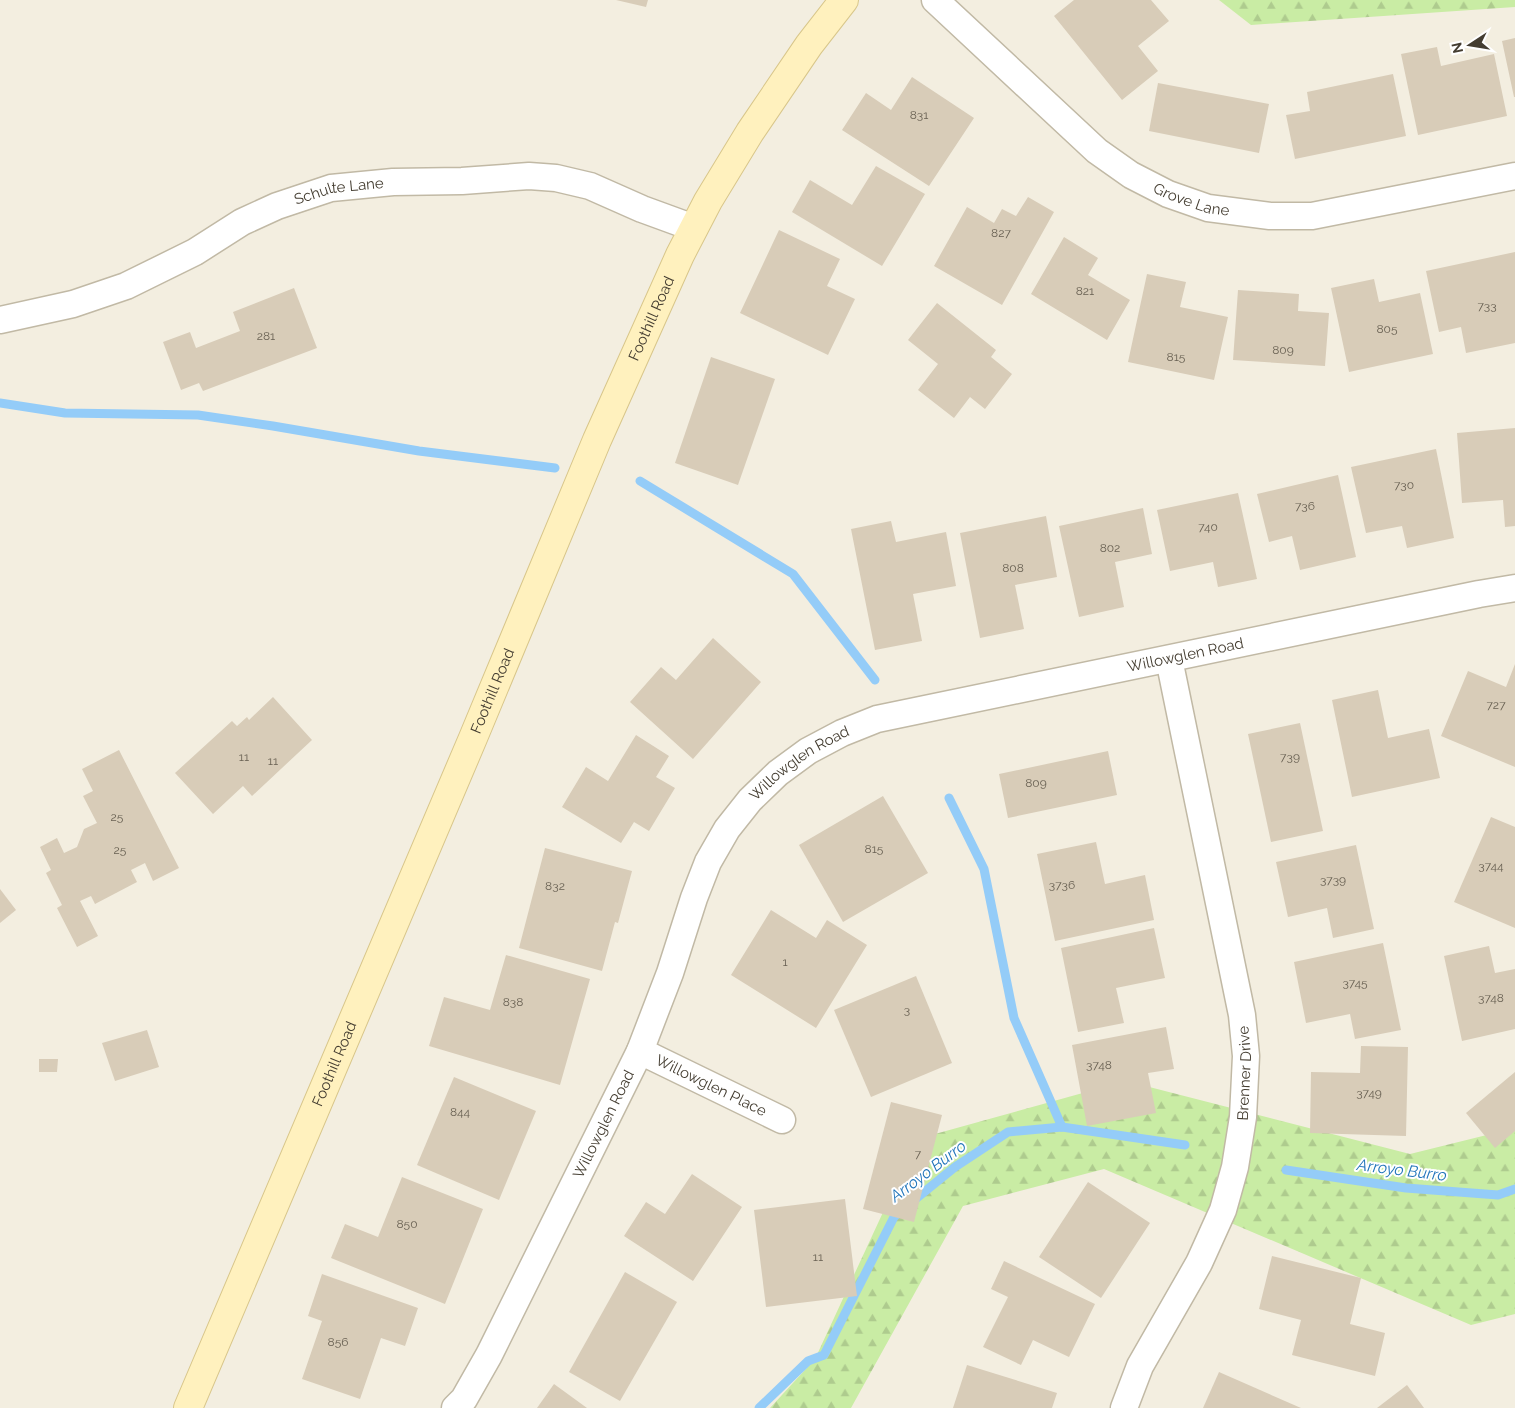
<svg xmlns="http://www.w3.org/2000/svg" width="1515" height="1408" font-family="Raleway,sans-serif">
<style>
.forest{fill:url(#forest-firs)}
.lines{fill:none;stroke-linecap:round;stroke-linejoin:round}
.stream{stroke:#94ccf8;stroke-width:9}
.building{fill:#d8ccb8}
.minor-casing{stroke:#c1b9a5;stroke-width:29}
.secondary-casing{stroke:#d8c68a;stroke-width:30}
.minor{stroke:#fff;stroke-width:26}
.secondary{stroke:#fff1be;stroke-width:28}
.labels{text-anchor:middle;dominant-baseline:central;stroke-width:4;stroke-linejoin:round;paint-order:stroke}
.number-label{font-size:12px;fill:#696153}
.street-label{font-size:15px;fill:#443d31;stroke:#fff}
.water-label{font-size:16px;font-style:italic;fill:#2074ba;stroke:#fff}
</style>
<defs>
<pattern id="forest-firs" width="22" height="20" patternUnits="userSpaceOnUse" patternTransform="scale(1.25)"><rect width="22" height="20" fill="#c9eca4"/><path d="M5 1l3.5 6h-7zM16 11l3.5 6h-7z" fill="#aecb8e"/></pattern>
</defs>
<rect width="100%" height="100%" fill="#f3eee0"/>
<g class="forest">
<polygon points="1219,0 1515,0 1515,7 1251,25"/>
<polygon points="1126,1081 1410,1154 1515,1128 1515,1314 1471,1325 1104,1169 963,1206 851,1408 770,1408 815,1359 917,1139"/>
</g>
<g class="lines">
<g class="stream">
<polyline points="0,403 65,413 198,415 273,426 419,451 555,468"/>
<polyline points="640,481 793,574 875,680"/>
<polyline points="949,798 984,869 1014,1018 1062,1127"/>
<polyline points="1286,1170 1406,1188 1498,1195 1515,1189"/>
<polyline points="913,1201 955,1167 1008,1132 1062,1127 1185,1145"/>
<polyline points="759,1408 808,1361 824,1355 894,1217 901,1210"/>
</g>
</g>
<g class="building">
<polygon points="616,0 648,0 646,7"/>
<polygon points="1074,0 1151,0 1169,21 1138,46 1158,71 1122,100 1054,16"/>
<polygon points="1515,38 1515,97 1514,97 1502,41"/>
<polygon points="1437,47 1441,66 1494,54 1507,116 1418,135 1401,54"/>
<polygon points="1393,74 1406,136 1295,159 1286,115 1310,111 1307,92"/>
<polygon points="912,77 974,118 929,186 842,130 866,93 891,110"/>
<polygon points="1158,83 1269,104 1259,153 1149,131"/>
<polygon points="876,166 925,194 882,266 792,212 810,180 852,205"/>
<polygon points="1028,197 1054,212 1002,305 934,266 967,207 994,223 1002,209 1016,216"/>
<polygon points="779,230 840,259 827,286 855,299 828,355 740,313"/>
<polygon points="1064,237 1098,258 1088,275 1130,300 1107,340 1031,294"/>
<polygon points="1515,252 1515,343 1466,353 1461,327 1439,332 1426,271"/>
<polygon points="1147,274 1186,282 1180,307 1228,317 1214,380 1128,362"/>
<polygon points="1374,279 1379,302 1420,293 1433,354 1349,372 1331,288"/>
<polygon points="294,288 317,348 203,391 199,383 181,390 163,342 190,332 196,348 240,331 233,312"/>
<polygon points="1238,290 1299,294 1298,311 1329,313 1325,366 1233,360"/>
<polygon points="937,303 996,350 991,357 1012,374 985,409 970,397 954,418 918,390 938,364 908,340"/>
<polygon points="711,357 775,379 738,485 675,463"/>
<polygon points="1515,428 1515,526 1505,527 1503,500 1462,503 1457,433"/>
<polygon points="1436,449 1454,538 1407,548 1402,526 1366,533 1351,467"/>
<polygon points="1338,475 1356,557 1300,570 1292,536 1269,542 1257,494"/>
<polygon points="1238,493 1257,579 1218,587 1213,562 1170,571 1157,510"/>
<polygon points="1143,508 1152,554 1115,562 1124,607 1079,617 1059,526"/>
<polygon points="1046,516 1057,577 1015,585 1024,629 980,638 960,533"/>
<polygon points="891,521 896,542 946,532 956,586 913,594 922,641 875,650 851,529"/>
<polygon points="713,638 761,682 693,759 630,702 661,667 676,680"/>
<polygon points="1515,664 1515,767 1441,736 1468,671 1506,687"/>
<polygon points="1378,690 1388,738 1429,729 1440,778 1352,797 1332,700"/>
<polygon points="273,697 312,740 252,796 243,786 213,814 175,773 232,721 237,726 247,717 249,720"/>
<polygon points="1300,723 1323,831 1271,842 1248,734"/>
<polygon points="636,735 669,756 656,777 675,788 649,831 634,822 621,843 562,807 586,767 608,781"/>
<polygon points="119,750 179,868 153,881 145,863 131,870 137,882 95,904 91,896 80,901 98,936 77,947 57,908 62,905 46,873 51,870 40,847 57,838 64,853 77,847 84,829 97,823 83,796 93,791 82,769"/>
<polygon points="1108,751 1117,795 1008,818 999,774"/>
<polygon points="883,796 928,873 843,922 799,845"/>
<polygon points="1491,817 1515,827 1515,928 1454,902"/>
<polygon points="1096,842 1105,884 1145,875 1154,920 1055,941 1037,854"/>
<polygon points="1356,845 1374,929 1333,938 1327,908 1288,917 1276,862"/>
<polygon points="545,848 632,871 618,923 615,922 602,971 519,948"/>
<polygon points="0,889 16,910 0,923"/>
<polygon points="771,910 816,938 827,920 867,945 816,1028 731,975"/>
<polygon points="1154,928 1165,978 1116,988 1124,1023 1078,1032 1061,948"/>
<polygon points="1383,943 1401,1030 1355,1039 1350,1014 1306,1023 1294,962"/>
<polygon points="1489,946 1495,973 1515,969 1515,1029 1462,1041 1444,956"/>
<polygon points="506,955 590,979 560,1085 429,1046 444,997 490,1010"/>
<polygon points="916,976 952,1063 871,1097 834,1010"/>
<polygon points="1166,1027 1174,1069 1148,1073 1156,1113 1087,1126 1072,1045"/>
<polygon points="147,1030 159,1067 115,1081 102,1043"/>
<polygon points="1361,1046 1408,1047 1406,1136 1310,1133 1311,1072 1360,1073"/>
<polygon points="39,1059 58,1059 57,1072 39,1072"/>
<polygon points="1515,1072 1515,1131 1495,1148 1466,1113"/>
<polygon points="454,1077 536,1111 499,1200 417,1165"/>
<polygon points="891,1102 942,1115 914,1222 863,1209"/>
<polygon points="692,1174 742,1207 693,1281 624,1236 646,1202 665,1214"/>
<polygon points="402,1177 483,1209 445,1304 331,1258 345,1224 378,1237"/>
<polygon points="1088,1182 1150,1223 1101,1298 1039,1257"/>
<polygon points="845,1199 857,1296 766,1307 754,1210"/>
<polygon points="1272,1256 1361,1278 1350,1324 1385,1333 1375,1376 1292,1355 1301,1320 1259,1309"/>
<polygon points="1004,1261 1095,1304 1069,1357 1033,1340 1021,1365 983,1347 1008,1297 991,1289"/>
<polygon points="625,1272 677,1302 620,1401 569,1372"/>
<polygon points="322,1274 418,1308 405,1346 381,1338 360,1399 302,1379 322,1321 308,1316"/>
<polygon points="967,1365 1057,1393 1052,1408 953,1408"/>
<polygon points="1219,1372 1301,1408 1203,1408"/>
<polygon points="554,1384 587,1408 537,1408"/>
<polygon points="1407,1385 1424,1408 1377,1408"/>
</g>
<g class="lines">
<g class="minor-casing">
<g id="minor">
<path id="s1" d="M935 0 1097 151 1131 175 1168 194 1208 208 1270 216H1312L1515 176"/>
<path id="s2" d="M0 320 73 304 126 286 195 252 242 222 277 206 331 188 393 182 462 181 529 176 556 178 590 186 642 209 694 228"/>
<path id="s3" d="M640 1051 782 1120"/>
<path id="s4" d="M455 1408 464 1399 489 1355 640 1051 670 973 694 898 708 862 727 829 750 800 778 773 808 751 842 733 877 719 1479 594 1515 588"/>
<path id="s5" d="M1124 1408 1140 1366 1199 1263 1223 1210 1235 1167 1243 1117 1246 1056 1242 1015 1169 659"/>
</g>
</g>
<g class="secondary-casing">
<g id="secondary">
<path id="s6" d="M188 1408 473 738 597 440 680 255 708 201 750 132 809 45 844 0"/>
</g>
</g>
<use href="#minor" class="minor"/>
<use href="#secondary" class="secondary"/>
</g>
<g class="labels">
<g class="number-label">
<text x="919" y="115">831</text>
<text x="1001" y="233">827</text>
<text x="1085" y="291">821</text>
<text x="1487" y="306">733</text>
<text x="1387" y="329">805</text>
<text x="266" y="336">281</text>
<text x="1283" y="350">809</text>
<text x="1176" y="357">815</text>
<text x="1404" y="485">730</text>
<text x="1305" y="506">736</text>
<text x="1208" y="527">740</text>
<text x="1110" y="548">802</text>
<text x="1013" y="568">808</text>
<text x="1496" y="705">727</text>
<text x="244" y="757">11</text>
<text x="1290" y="757">739</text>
<text x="273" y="761">11</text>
<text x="1036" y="783">809</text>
<text x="117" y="817">25</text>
<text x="874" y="849">815</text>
<text x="120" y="850">25</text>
<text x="1491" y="866">3744</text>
<text x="1333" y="880">3739</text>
<text x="1062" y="885">3736</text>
<text x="555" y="886">832</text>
<text x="785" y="962">1</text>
<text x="1355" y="983">3745</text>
<text x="1491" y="998">3748</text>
<text x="513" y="1002">838</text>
<text x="907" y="1010">3</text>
<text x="1099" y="1065">3748</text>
<text x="1369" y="1093">3749</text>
<text x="460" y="1112">844</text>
<text x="918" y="1154">7</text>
<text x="407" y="1224">850</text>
<text x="818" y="1257">11</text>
<text x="338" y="1342">856</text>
</g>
<g class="street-label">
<text stroke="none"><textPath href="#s2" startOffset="366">Schulte Lane</textPath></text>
<text stroke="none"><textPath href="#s1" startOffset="329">Grove Lane</textPath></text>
<text stroke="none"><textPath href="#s6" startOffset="1184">Foothill Road</textPath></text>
<text stroke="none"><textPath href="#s4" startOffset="1146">Willowglen Road</textPath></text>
<text stroke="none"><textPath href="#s6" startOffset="779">Foothill Road</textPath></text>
<text stroke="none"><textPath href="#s4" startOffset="741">Willowglen Road</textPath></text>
<text stroke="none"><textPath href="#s6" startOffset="374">Foothill Road</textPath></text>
<text stroke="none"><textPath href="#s5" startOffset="361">Brenner Drive</textPath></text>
<text stroke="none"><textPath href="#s3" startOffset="79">Willowglen Place</textPath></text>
<text stroke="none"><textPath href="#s4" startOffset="321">Willowglen Road</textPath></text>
</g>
<g class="water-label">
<text transform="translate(1402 1170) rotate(7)">Arroyo Burro</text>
<text transform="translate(928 1171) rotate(-37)">Arroyo Burro</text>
</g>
</g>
<g transform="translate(1470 45) rotate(258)" stroke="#ffffff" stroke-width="4" paint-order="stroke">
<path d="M0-4L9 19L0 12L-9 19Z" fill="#443d31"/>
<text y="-8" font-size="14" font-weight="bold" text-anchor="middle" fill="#443d31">N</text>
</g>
</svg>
